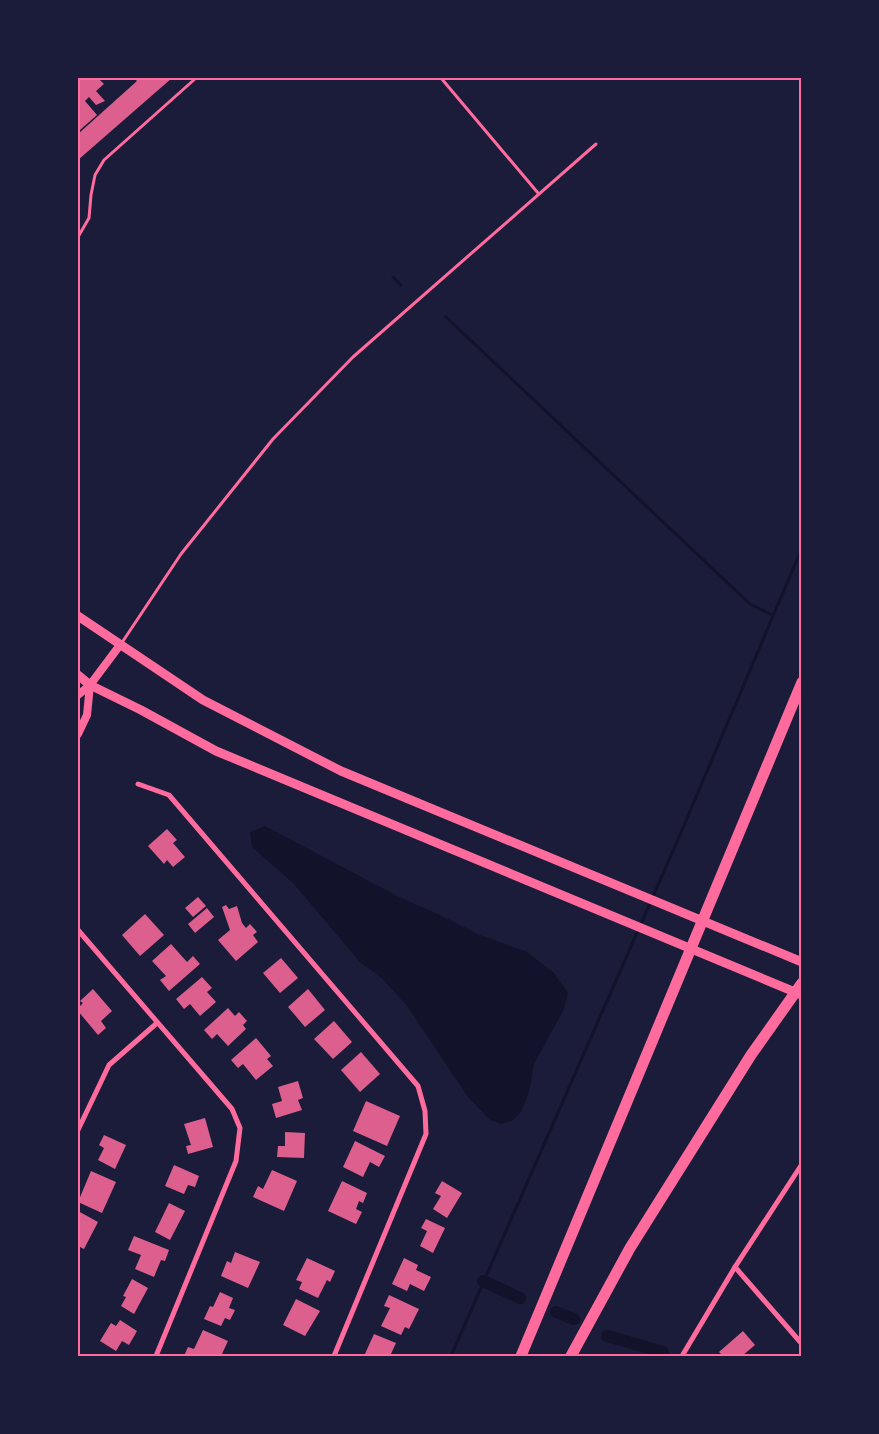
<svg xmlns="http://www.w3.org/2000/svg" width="879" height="1434" font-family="Lora,serif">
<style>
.water{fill:#12122b}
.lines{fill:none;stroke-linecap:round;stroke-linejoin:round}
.stream{stroke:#12122b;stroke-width:3}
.canal{stroke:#12122b;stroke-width:12}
.building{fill:#dd5f8e}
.service{stroke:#ff6b9d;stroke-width:3}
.minor{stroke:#ff6b9d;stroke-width:5}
.tertiary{stroke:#ff6b9d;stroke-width:8}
.secondary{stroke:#ff6b9d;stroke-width:9}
.motorway{stroke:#ff6b9d;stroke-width:11}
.neatline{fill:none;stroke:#ff6b9d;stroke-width:2}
</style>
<rect width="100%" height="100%" fill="#1b1b3a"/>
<polygon class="water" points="265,826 401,898 442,916 480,935 527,952 554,973 568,993 563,1011 534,1064 529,1092 521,1112 513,1120 501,1124 490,1120 468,1097 407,1006 382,978 360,962 293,883 252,847 250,832"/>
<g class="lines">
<g class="stream">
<polyline points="393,277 401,285"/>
<polyline points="446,317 750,604 772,615"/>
<polyline points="451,1356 676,844 802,548"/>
</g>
<g class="canal">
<polyline points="483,1281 520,1298"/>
<polyline points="556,1312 574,1319"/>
<polyline points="607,1336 663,1352"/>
</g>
</g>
<g class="building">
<polygon points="82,78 98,78 104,84 96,91 105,101 96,105 89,97 85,101 97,115 80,130 78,127 78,81"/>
<polygon points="134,78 172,78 78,160 78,134 137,81"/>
<polygon points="167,829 177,840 173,843 185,857 173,867 167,860 164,864 148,846"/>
<polygon points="198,897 206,906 193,917 185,908"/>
<polygon points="226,905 229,909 237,906 242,923 246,928 250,924 257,932 253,935 258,942 236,961 218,940 230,930 222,907"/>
<polygon points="207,908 214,917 195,933 188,924"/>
<polygon points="145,914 164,935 140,956 122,935"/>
<polygon points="171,944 187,962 193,956 200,964 169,991 160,980 166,976 152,961"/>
<polygon points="281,958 298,978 280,993 263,973"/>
<polygon points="202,977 212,988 207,992 216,1002 200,1016 190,1004 184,1009 176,999"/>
<polygon points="93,989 112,1011 101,1021 106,1028 98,1035 78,1011 78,1008 83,1003 80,1001"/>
<polygon points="308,989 325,1010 305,1027 288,1007"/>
<polygon points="228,1008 235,1016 239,1012 247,1021 243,1025 246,1029 228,1046 217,1034 212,1039 204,1030"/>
<polygon points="334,1021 352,1042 333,1059 314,1039"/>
<polygon points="256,1038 271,1056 267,1059 273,1066 256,1080 243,1064 238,1068 231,1060"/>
<polygon points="361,1052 380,1074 360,1092 341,1070"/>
<polygon points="298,1081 303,1098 298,1100 302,1110 276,1118 272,1104 282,1101 278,1087"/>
<polygon points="366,1101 400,1116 387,1146 353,1131"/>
<polygon points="205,1118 213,1147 188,1154 186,1146 191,1145 184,1124"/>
<polygon points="285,1132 305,1133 304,1158 277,1157 278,1146 285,1146"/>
<polygon points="104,1135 126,1145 115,1169 98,1160 104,1148 99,1145"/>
<polygon points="355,1141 385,1156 379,1167 370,1162 363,1177 343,1167"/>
<polygon points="174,1165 199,1176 195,1187 188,1185 184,1194 165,1186"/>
<polygon points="272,1170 297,1181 284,1211 253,1197 258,1186 263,1189"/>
<polygon points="91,1171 116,1182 102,1213 78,1202"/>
<polygon points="342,1181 367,1193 363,1203 359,1201 356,1209 362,1212 356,1224 328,1211"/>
<polygon points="442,1181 462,1193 447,1218 433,1209 441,1196 435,1193"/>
<polygon points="169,1203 185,1211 170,1240 155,1232"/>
<polygon points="78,1211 98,1222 84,1249 78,1246"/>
<polygon points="426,1219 445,1228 433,1253 420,1246 427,1231 421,1228"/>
<polygon points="134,1236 169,1250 165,1261 161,1260 154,1277 135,1269 141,1255 128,1250"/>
<polygon points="235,1252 260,1262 248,1288 221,1276 227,1261 231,1263"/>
<polygon points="307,1258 335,1271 330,1282 327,1280 318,1298 299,1289 302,1282 296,1280"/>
<polygon points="404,1258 418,1265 416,1270 431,1277 424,1291 410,1284 407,1291 392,1284"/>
<polygon points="132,1279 148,1288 134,1314 121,1306 126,1297 123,1296"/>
<polygon points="220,1292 233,1298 229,1308 235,1310 230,1320 225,1318 221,1326 204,1319 210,1306 213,1307"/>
<polygon points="389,1295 419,1309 409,1329 405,1327 401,1335 381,1326 390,1308 384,1306"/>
<polygon points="296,1299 320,1311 305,1336 283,1325"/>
<polygon points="120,1320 137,1331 129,1345 122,1341 116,1351 100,1341 111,1323 116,1326"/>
<polygon points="203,1330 228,1341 221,1356 184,1356 188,1347 194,1349"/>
<polygon points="743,1331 755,1345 742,1356 723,1356 719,1352"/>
<polygon points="374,1334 396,1343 390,1356 364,1356"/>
</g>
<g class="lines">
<g class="service">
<polyline points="441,78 538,193"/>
<polyline points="78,237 89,218 91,195 95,175 104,160 196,78"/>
<polyline points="121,644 181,554 273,439 353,357 596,144"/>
</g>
<g class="minor">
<polyline points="138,784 169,795 418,1086 425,1111 426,1134 334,1356"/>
<polyline points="78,930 232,1109 240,1128 236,1161 156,1356"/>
<polyline points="78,1130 109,1065 157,1023"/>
<polyline points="735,1267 802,1344"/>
<polyline points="682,1356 735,1267 802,1164"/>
</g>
<g class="tertiary">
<polyline points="78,695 90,685 120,645"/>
<polyline points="78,734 87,715 90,685"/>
</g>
<g class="secondary">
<polyline points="78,616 203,700 341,771 802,962"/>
<polyline points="78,675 90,685 141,710 216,751 802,995"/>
</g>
<g class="motorway">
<polyline points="521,1356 802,682"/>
<polyline points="571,1356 630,1248 751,1055 802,983"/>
</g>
</g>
<rect width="879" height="1434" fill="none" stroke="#1b1b3a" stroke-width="158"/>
<rect x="79" y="79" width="721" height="1276" class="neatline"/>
</svg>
